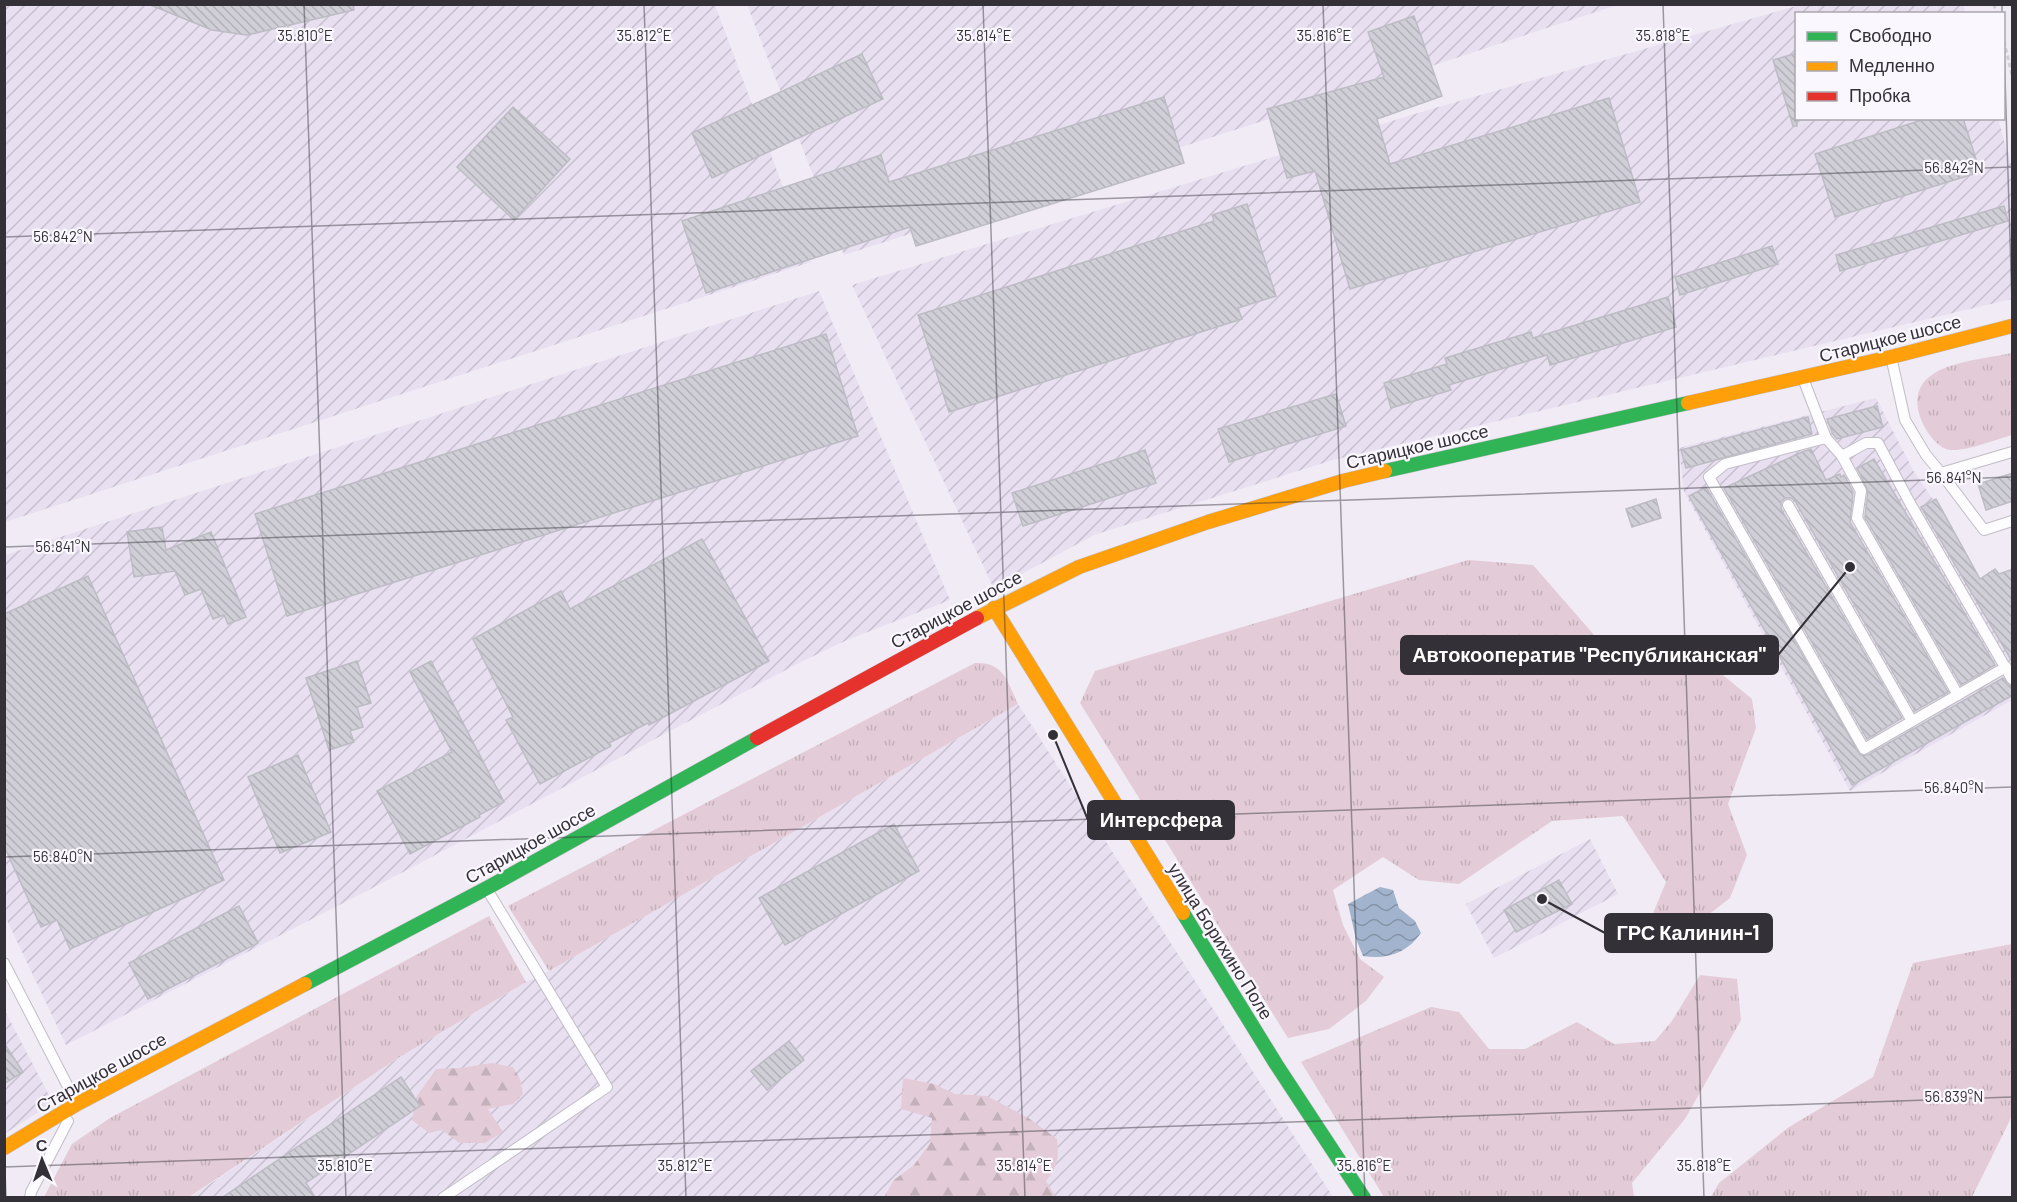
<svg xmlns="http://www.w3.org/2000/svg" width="2017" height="1202" font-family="Barlow,sans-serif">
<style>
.industrial{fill:url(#industrial-furrows)}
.grass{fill:url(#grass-tufts)}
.forest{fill:url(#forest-firs)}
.water{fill:url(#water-waves)}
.building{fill:url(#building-back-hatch);stroke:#bdbcc4;stroke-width:1.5}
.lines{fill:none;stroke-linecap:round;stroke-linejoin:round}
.lane-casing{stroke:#c1bdc5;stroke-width:12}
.fast-casing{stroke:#c1bdc5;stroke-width:15}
.slow-casing{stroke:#c1bdc5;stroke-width:15}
.jam-casing{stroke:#c1bdc5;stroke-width:15}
.path{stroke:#d0cfd1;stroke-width:3;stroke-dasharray:4.5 3;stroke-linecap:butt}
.lane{stroke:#fdfcfe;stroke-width:10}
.fast{stroke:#30b455;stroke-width:14}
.slow{stroke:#ff9f0a;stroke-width:14}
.jam{stroke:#e5322d;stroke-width:14}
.ticks{fill:none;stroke:#333037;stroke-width:1.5;stroke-opacity:0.45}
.labels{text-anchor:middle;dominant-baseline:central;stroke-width:4.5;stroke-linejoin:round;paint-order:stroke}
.street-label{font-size:18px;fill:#333037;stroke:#faf7fe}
.ticks-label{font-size:15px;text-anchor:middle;fill:#333037;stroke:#faf7fe;stroke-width:4.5;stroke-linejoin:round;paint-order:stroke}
.leader{fill:none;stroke:#333037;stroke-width:2}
.callout-dot{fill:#333037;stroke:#faf7fe;stroke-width:2}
.callout{fill:#333037;stroke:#333037;stroke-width:2}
.callout-label{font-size:20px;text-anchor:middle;font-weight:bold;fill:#fff}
</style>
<defs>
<pattern id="industrial-furrows" width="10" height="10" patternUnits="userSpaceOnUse" patternTransform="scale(1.5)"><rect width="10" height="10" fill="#e8dff1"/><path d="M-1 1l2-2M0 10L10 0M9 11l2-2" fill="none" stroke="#c7c0cf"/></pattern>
<pattern id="grass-tufts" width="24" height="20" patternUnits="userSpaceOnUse" patternTransform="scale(1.5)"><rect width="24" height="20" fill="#e3ccd7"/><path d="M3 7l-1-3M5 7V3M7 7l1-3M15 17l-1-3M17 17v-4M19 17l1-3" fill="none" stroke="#c3b0b9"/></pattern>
<pattern id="forest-firs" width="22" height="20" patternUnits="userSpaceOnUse" patternTransform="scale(1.5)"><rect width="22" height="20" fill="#e3ccd7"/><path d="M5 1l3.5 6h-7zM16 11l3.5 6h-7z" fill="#c3b0b9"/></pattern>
<pattern id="water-waves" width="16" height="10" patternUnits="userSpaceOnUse" patternTransform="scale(1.5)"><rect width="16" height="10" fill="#a2b4cd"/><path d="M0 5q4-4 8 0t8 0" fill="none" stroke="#8593a7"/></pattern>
<pattern id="building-back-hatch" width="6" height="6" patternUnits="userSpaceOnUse" patternTransform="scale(1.5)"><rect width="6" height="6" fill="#d0ced6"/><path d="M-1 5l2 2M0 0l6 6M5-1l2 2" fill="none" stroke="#b3b1b8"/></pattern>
</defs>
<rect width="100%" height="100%" fill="#f0ebf5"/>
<g class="industrial">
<polygon points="4,5 715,5 811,262 5,522"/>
<polygon points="747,5 1617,5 1319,103 844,255"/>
<polygon points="1800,5 1963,5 1966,13 1796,14 1796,118 1998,119 2012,168 2012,299 1333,460 1094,535 994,589 852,285 1438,107"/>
<polygon points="819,291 950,600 847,640 799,663 386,881 66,1045 5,916 5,555"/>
<polygon points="1876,398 1913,470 1932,498 1936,499 2012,636 2012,700 1850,791 1684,492 1679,448"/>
<polygon points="1018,704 1333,1197 189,1198 398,1058 526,982 549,971"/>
<polygon points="1590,839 1618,894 1494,958 1466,904"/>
<polygon points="4,1009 53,1103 4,1134"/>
</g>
<g class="grass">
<path d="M2012 353V435C1997 439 1960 454 1946 449 1940 447 1936 442 1932 438 1917 419 1908 390 1933 374 1952 361 1989 358 2012 353Z"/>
<polygon points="1468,560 1533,565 1616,660 1712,666 1752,699 1756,728 1728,804 1747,855 1730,898 1663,950 1647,928 1666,882 1623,816 1552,821 1459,884 1419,880 1383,857 1333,890 1343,925 1360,959 1384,977 1366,1001 1329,1029 1288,1038 1080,703 1095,671"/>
<path d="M975 663C1004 662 1007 681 1018 704L549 971 508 906Z"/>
<polygon points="489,916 526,982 398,1058 189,1197 44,1197 72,1144 110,1118"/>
<polygon points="2012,944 2012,1116 1972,1197 1711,1197 1719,1183 1789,1127 1873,1077 1913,963"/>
<polygon points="1700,975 1737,979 1741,1020 1685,1119 1632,1183 1634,1197 1384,1197 1301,1062 1431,1007 1459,1012 1489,1049 1525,1049 1577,1022 1614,1044 1655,1041 1672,1021"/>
</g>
<g class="forest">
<polygon points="491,1063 513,1067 520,1079 523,1094 513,1104 488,1109 503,1132 485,1143 459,1143 442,1130 429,1133 412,1120 417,1096 436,1069 461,1068"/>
<path d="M903 1078 934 1084 955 1094 987 1096 1030 1119 1057 1139C1059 1157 1058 1168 1046 1181L1056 1197H884L894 1180 914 1165 930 1143 932 1118 901 1109Z"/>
</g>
<path class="water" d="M1380 887 1393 890 1399 908 1415 921 1421 933C1407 953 1387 960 1363 956L1356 939 1348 904Z"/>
<g class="building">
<polygon points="148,4 353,4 354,10 247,35 212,30"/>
<polygon points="1414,16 1442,96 1377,119 1390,164 1609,98 1640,202 1350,289 1315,171 1287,178 1267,109 1384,77 1368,32"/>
<polygon points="1797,53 1797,126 1793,126 1773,60"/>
<polygon points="862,54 883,99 712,178 692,133"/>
<polygon points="1164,97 1184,163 916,246 910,227 706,293 682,221 881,155 889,182"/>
<polygon points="513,107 570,159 514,220 457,167"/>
<polygon points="1928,118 1963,118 1980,172 1835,217 1815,154"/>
<polygon points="1247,204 1276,296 1238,308 1242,319 949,412 918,315 1214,221 1212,215"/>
<polygon points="2004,206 2008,221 1840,271 1836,255"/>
<polygon points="1772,246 1778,264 1680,295 1675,277"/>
<polygon points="1668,297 1676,327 1550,365 1547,355 1449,385 1451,390 1391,408 1384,383 1447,364 1445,358 1531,332 1533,338"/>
<polygon points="826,334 858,436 287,616 255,514"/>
<polygon points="1336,394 1346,426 1229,462 1218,429"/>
<polygon points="1877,406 1883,427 1837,439 1833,434 1827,419"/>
<polygon points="1808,417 1812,434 1686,468 1681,450"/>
<polygon points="1811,449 1826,480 1840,474 1841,477 1844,475 1853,492 1850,522 1948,692 1915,711 1795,501 1791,498 1785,498 1781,502 1781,509 1902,718 1867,739 1724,488 1802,452"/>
<polygon points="1145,450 1156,483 1023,526 1012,493"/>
<polygon points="1874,459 1995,665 1961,685 1865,517 1868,491 1857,468"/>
<polygon points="2013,473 2013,501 1986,510 1978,484"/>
<polygon points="1706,487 1860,755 1868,755 2003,678 2008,685 2013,686 2013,695 1852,785 1689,496"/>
<polygon points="1656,499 1661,518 1632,527 1626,509"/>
<polygon points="1936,499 1980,579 1995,569 1999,574 2013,569 2013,663 1921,507"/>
<polygon points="162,527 166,550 211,532 246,617 228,624 224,615 213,619 201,589 185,595 175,571 134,577 127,532"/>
<polygon points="702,539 769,661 649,725 648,723 609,743 611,746 540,784 506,720 513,717 473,639 561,591 570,609"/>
<polygon points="88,576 224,880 70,949 57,920 41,927 4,846 4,614"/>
<polygon points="357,661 371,703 357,707 363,727 350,731 354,742 329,750 306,678"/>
<polygon points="431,661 504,802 479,815 480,817 410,854 377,791 452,752 410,672"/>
<polygon points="298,755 331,832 280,853 248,777"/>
<polygon points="894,824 919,871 785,945 759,898"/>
<polygon points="1559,880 1572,904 1516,932 1504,910"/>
<polygon points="239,906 258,943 148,999 129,963"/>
<polygon points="789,1041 804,1060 767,1090 751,1071"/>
<polygon points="4,1043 23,1072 4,1084"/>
<polygon points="401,1077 420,1106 306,1183 315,1197 223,1197"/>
</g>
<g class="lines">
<g class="lane-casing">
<g id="lane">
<polyline points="1892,361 1905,420 1926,455 1941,473 2012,452"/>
<polyline points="1804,381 1826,438 1842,456 1861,491 1857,518 1958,695"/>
<polyline points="1826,438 1725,464 1709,477 1864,749 2006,667"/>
<polyline points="1842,456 1866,443 1878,443 1911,505 2012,679"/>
<polyline points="1941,473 1984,530 2012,521"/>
<polyline points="1788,505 1912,721"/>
<polyline points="4,963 76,1102"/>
<polyline points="30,1198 31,1192 68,1121"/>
<polyline points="443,1198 607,1087 488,891"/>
</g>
</g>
<g class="fast-casing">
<g id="fast">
<polyline points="1385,471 1688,403"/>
<polyline points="1183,913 1276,1064 1364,1198"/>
<polyline points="305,984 487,888 757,738"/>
</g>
</g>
<g class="slow-casing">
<g id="slow">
<polyline points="1688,403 1891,357 2012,326"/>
<polyline points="994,608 1183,913"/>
<polyline points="977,618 1079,567 1208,522 1343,481 1385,471"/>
<polyline points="4,1148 77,1104 305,984"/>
</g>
</g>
<g class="jam-casing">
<polyline id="jam" points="757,738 977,618"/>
</g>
<g class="path">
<polyline points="1994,4 1996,14"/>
<polyline points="2004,41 2012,75"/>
</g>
<use href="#lane" class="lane"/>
<use href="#fast" class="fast"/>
<use href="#slow" class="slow"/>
<use href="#jam" class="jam"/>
</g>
<path class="ticks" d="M304 4 346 1198M644 4 686 1198M983 4 1025 1198M1323 4 1365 1198M1663 4 1704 1198M2002 4V14M2004 45 2012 303M4 237 2012 167M4 547 2012 477M4 857 2012 787M4 1143 6 1198M4 1167 2012 1097"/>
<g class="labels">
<g class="street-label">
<text transform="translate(1890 338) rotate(-14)">Старицкое шоссе</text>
<text transform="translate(1417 446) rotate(-13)">Старицкое шоссе</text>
<text transform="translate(956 609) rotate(-28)">Старицкое шоссе</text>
<text transform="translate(530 843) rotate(-29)">Старицкое шоссе</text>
<text transform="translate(1221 941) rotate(58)">улица Борихино Поле</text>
<text transform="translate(101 1072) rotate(-29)">Старицкое шоссе</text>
</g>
</g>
<g class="ticks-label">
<text x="305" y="41">35.810°E</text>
<text x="644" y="41">35.812°E</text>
<text x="984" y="41">35.814°E</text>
<text x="1324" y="41">35.816°E</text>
<text x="1663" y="41">35.818°E</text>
<text x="1954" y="173">56.842°N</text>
<text x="63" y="242">56.842°N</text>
<text x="1954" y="483">56.841°N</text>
<text x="63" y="552">56.841°N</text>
<text x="1954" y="793">56.840°N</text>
<text x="63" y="862">56.840°N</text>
<text x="1954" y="1102">56.839°N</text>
<text x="345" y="1171">35.810°E</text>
<text x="685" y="1171">35.812°E</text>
<text x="1024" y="1171">35.814°E</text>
<text x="1364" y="1171">35.816°E</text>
<text x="1704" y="1171">35.818°E</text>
</g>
<path class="leader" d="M1850 567L1778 655M1053 735L1088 820M1542 899L1605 933"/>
<g class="callout-dot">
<circle cx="1850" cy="567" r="6"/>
<circle cx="1053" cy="735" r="6"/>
<circle cx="1542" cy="899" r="6"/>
</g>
<g class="callout">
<rect x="1401" y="636" width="377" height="38" rx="6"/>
<rect x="1088" y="801" width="146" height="38" rx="6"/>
<rect x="1605" y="914" width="167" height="38" rx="6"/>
</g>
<g class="callout-label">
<text x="1589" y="662">Автокооператив "Республиканская"</text>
<text x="1161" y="827">Интерсфера</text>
<text x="1688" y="940">ГРС Калинин-1</text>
</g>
<rect width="2017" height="1202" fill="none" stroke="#333037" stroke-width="12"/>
<rect x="1795" y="12" width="210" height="108" fill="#faf7fe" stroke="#aaa7ae" stroke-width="1.5"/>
<rect x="1807" y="32" width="30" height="9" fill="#30b455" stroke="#aaa7ae" stroke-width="1.5"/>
<text x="1849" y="42" font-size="18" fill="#333037">Свободно</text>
<rect x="1807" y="62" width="30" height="9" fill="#ff9f0a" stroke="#aaa7ae" stroke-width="1.5"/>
<text x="1849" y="72" font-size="18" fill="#333037">Медленно</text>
<rect x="1807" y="92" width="30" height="9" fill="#e5322d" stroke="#aaa7ae" stroke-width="1.5"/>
<text x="1849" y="102" font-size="18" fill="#333037">Пробка</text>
<g transform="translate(42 1160) rotate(358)" stroke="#faf7fe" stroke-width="4.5" paint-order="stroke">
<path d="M0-4.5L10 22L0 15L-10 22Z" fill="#333037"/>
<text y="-9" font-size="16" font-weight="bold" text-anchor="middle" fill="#333037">С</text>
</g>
</svg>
